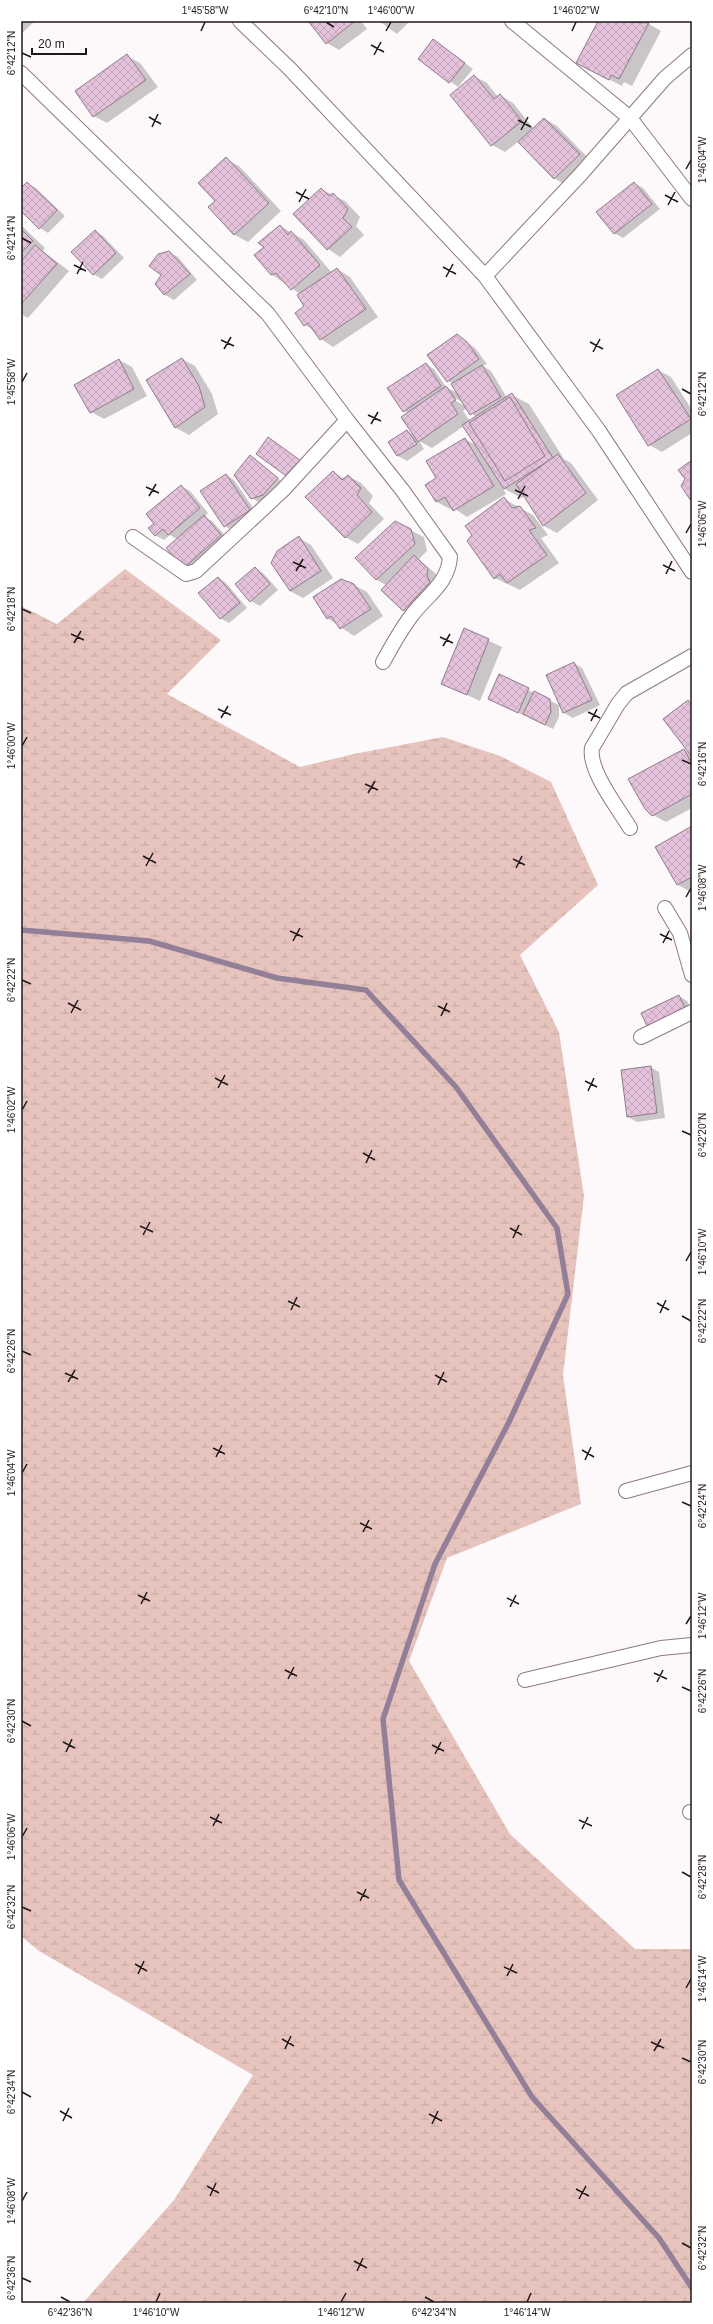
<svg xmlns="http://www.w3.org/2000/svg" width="713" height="2324" font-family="Arial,sans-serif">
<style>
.wetland{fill:url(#wetland-marsh)}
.shadow{fill:#0003;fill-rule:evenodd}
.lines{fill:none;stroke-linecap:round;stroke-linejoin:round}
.stream{stroke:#938098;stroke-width:5.5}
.building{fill:url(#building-cross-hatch);stroke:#8f7c8a}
.minor-casing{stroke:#907981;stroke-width:16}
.minor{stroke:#fff;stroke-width:14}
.ticks{fill:none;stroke:#20171b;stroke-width:1.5}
.neatline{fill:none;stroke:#20171b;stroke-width:1.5}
.ticks-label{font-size:10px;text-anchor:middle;fill:#20171b}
</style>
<defs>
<pattern id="wetland-marsh" width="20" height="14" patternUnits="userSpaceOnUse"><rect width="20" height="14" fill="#e6c4bd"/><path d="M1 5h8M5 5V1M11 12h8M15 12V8" fill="none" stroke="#c5a8a2"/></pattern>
<pattern id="building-cross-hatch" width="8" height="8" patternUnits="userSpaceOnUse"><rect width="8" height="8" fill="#e4c2db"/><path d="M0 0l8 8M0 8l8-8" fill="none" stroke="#c3a6bb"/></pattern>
</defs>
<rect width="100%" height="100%" fill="#fdf8fa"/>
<polygon class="wetland" points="125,569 221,640 167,694 300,767 354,754 443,737 500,756 551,782 598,885 520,955 559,1032 584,1196 563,1375 581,1504 447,1558 409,1661 510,1834 635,1949 692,1949 692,2303 83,2303 174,2200 253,2075 39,1951 21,1936 21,606 57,624"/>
<g class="shadow">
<polygon points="21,21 35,21 21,34"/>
<polygon points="310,21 361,21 367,29 339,50 327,43"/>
<polygon points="379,21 410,21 397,34"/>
<polygon points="599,21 644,21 661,31 632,86 624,82 622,86 577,63"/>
<polygon points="434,41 473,69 458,87 420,59"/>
<polygon points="127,56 140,63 158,87 107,123 94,116"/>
<polygon points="474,76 487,83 498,97 500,95 513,103 534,129 545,119 557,126 592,162 567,186 554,178 519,141 505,152 492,145"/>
<polygon points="226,159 239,166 281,211 248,242 235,235 209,207 216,201"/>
<polygon points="27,183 36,188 65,216 48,233 40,228 21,210 21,189"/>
<polygon points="634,183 643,188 660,209 623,238 614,233"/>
<polygon points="321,189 345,201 360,217 356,226 364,235 340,257 328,249"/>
<polygon points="21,225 45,248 43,251 69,271 28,318 21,314"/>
<polygon points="280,226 304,240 332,273 337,269 350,277 378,317 333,347 321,339 315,331 305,325 306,306 300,294 271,274 266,247"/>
<polygon points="95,231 103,236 124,258 102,279 93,274"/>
<polygon points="169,252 178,257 197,280 174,300 165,295 156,284 163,275"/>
<path d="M457 335 475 348 487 364 483 366 491 371 507 398 512 395 529 404 564 459 571 463 598 500 557 533 544 526 525 496 521 498 503 488 506 494 467 517 452 507 450 509 437 502 438 478 465 439 477 446 464 426 432 448 419 441 424 449 407 461 398 456 389 443 407 431 415 436 408 413 404 411 426 364 434 369 446 387 459 394 452 383 448 381ZM452 396 465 404V406L451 398ZM467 408 476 417 470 421 463 411Z"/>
<polygon points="182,359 195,366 212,394 218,414 189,435 176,428 147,380"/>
<polygon points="119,360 132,367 147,396 104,419 91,412"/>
<polygon points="658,370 671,377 692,410 692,433 662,452 649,445"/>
<polygon points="250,457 285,484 260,503 252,498"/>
<polygon points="333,472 345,479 348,476 361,483 373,496 369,503 384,519 358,544 345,537"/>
<polygon points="226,475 234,480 258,515 233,531 225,526 202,491"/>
<polygon points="181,486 190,491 208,513 204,517 212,521 229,540 193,572 185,567 178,540 170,535 164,540 155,535 155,524"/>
<polygon points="504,499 533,515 548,535 541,538 559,563 520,590 495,578 473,535"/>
<polygon points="410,530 424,537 427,551 419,559 437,575 436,582 412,615 403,610 386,585 377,580 356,558"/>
<polygon points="299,538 311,545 333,578 303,598 290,591"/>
<polygon points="255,568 263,573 278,590 260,606 251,601"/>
<polygon points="218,578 226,583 247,608 229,623 220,618"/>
<polygon points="354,585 367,592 383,616 354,636 327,618"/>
<polygon points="465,630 502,647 480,701 443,684"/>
<polygon points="574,663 582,668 600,705 573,718 564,713 547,675"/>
<polygon points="499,676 559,705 559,717 553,729 489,699"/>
<polygon points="688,702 692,704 692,808 666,822 653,815 684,750 692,755"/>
<polygon points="692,827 692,891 691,892 678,885 657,847"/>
<polygon points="679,996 687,1001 692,1011 657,1030 648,1025"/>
<polygon points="650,1067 659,1072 665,1118 637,1122 628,1117"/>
</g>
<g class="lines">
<polyline class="stream" points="21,930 149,941 277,978 366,990 456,1087 557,1228 568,1294 509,1422 435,1564 383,1719 399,1880 532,2097 659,2238 692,2288"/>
</g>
<g class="building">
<polygon points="308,21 355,21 326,44"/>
<polygon points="598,21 649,23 619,79 611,75 609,80 576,63"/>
<polygon points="433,39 465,63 449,83 418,59"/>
<polygon points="127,54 146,80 93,117 75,91"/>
<polygon points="474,75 494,99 500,94 522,121 491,146 450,95"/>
<polygon points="544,118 580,154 554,179 518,142"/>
<polygon points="226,157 269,203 234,235 208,207 215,201 198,183"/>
<polygon points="27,182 57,210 39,229 21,211 21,188"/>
<polygon points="634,182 652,204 614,234 596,212"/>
<polygon points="321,188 329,196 333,193 348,209 343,218 352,227 327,250 293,214"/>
<polygon points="280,225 288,235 291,231 320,265 291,290 276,273 271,275 254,255 264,247 258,243"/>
<polygon points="21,229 33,241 21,253"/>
<polygon points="95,230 116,253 93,275 71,252"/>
<polygon points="35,245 57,264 21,304 21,262"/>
<polygon points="169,251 190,274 164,295 155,284 161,275 149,266 158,254"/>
<polygon points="337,268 366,309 320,340 308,323 304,326 295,313 304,306 297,295"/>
<polygon points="457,334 467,342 479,359 447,382 427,355"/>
<polygon points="182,358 199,386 205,407 175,428 146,380"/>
<polygon points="119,359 134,389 90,413 74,385"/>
<polygon points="426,363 441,386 403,412 387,388"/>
<polygon points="482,365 501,397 470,415 451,384"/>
<polygon points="658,369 691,419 648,446 616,395"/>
<polygon points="446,386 456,400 451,403 458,414 418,442 401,417"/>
<polygon points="512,393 553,458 504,489 462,425"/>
<polygon points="510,397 545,456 505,481 469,423"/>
<polygon points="407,430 417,444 397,456 388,442"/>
<polygon points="268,437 301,461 289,478 256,454"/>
<polygon points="465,438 494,486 453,511 445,497 436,502 425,485 436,478 426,461"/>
<polygon points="558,454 586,493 543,526 516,484"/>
<polygon points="250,455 278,478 263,495 251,499 234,475"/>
<polygon points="692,460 692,500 691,501 681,486 685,479 678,470"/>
<polygon points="333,471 342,480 348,475 361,488 357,495 372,512 345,538 305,497"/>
<polygon points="226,474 250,510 224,527 200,491"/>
<polygon points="181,485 200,508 168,535 163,529 155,536 148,528 154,524 146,514"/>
<polygon points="504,497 512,508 520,506 536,528 529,530 547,555 507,583 500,574 494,579 467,541 472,535 465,526"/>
<polygon points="204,515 221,535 184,568 166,548"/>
<polygon points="395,521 411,529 415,544 376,580 355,558"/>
<polygon points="299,536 321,571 290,591 271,563 277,551"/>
<polygon points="414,555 428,569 427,576 430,582 403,611 381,590"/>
<polygon points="255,567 270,584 250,602 235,584"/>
<polygon points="218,577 240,603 220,619 198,593"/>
<polygon points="341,579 354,584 371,609 340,629 331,616 327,619 313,597"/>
<polygon points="464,628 489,639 467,695 441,684"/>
<polygon points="574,662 592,700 563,713 546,675"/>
<polygon points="499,674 529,688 518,713 488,699"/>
<polygon points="534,691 550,699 551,712 545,725 523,714"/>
<polygon points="688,700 692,705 692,757 663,719"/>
<polygon points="684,749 692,764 692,794 652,816 645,809 628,779"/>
<polygon points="692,826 692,877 677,885 655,847"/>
<polygon points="679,995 685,1008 647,1026 641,1013"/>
<polygon points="651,1066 657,1113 627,1117 621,1070"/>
</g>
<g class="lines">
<g class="minor-casing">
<g id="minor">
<polyline points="240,21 290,69 485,276 599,431 692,572"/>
<polyline points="512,21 630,118 692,199"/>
<path d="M21 73 268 314 347 420 403 491 450 557C448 584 427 595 412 615 401 629 392 646 383 662"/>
<polyline points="485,276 580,175 665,78 692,55"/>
<polyline points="133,537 186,574 196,571 283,490 347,420"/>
<path d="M630 828C618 808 588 770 592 748L618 704 627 693 692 656"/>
<polyline points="665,908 680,933 692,975"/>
<polyline points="641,1037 692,1012"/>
<polyline points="626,1491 692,1473"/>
<polyline points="525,1680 661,1648 692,1645"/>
<polyline points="690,1812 692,1812"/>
</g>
</g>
<use href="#minor" class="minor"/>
</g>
<path class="ticks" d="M326 22 334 27M201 31 205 22M386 31 391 22M572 31 576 22M371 45 384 52M22 53 31 57M374 55 381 42M149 117 161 124M518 120 531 127M152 127 158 114M521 130 528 117M686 169 691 160M296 192 309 199M665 195 678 202M299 202 306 189M668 205 675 192M22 238 31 243M74 265 86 271M443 267 456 274M77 274 83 262M446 277 453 264M221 340 234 346M590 342 603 349M224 349 231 337M593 352 600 339M22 382 27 373M682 389 691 394M368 415 381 421M371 424 378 412M146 487 159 493M515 490 528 496M149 496 156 484M518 499 525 486M686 533 691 524M293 562 306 568M663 565 675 571M296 571 303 559M666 574 672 561M22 609 31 613M71 634 84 640M440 637 453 643M74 643 81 631M443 646 450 634M218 709 231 715M588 712 600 718M221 718 228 706M591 721 597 709M22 746 27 737M682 760 691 764M365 784 378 790M368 793 375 781M143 856 156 863M513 859 525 865M146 866 153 853M516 868 522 856M686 897 691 888M290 931 303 937M660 934 672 940M293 941 300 928M663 943 669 931M22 980 31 984M68 1003 81 1010M438 1006 450 1012M71 1013 78 1000M441 1016 447 1003M215 1078 228 1085M585 1081 597 1087M218 1088 225 1075M588 1091 594 1078M22 1110 27 1101M682 1131 691 1135M363 1153 375 1160M366 1163 372 1150M140 1226 153 1232M510 1228 522 1235M143 1235 150 1222M513 1238 519 1225M686 1261 691 1252M288 1301 300 1307M657 1303 669 1310M291 1310 297 1297M660 1313 666 1300M682 1316 691 1321M22 1351 31 1355M65 1373 78 1379M435 1375 447 1382M68 1382 75 1370M438 1385 444 1372M213 1448 225 1454M582 1450 594 1457M216 1457 222 1445M585 1460 591 1447M22 1473 27 1464M682 1502 691 1506M360 1523 372 1529M363 1532 369 1520M138 1595 150 1601M507 1598 519 1604M141 1604 147 1592M510 1607 516 1595M686 1624 691 1616M285 1670 297 1676M654 1673 667 1679M288 1679 294 1667M657 1682 663 1670M682 1687 691 1691M22 1721 31 1726M63 1742 75 1748M432 1745 444 1751M66 1752 72 1739M435 1754 441 1742M210 1817 222 1823M579 1820 592 1826M213 1826 219 1814M582 1829 588 1817M22 1837 27 1828M682 1872 691 1877M357 1892 369 1898M360 1901 366 1889M22 1907 31 1911M135 1964 147 1971M504 1967 517 1973M138 1974 144 1961M507 1976 513 1964M686 1988 691 1979M282 2039 294 2046M651 2042 664 2048M285 2049 291 2036M654 2051 661 2039M682 2058 691 2062M22 2092 31 2097M60 2111 72 2118M429 2114 442 2121M63 2121 69 2108M432 2124 438 2111M207 2186 219 2193M576 2189 589 2196M210 2196 216 2183M579 2199 586 2186M22 2201 27 2192M682 2243 691 2248M354 2261 367 2268M357 2271 363 2258M22 2278 31 2282M61 2297 70 2302M425 2297 434 2302M156 2302 160 2293M341 2302 346 2293M527 2302 531 2293"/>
<rect width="713" height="2324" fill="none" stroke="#ffffff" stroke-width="44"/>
<path d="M32 48v6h54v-6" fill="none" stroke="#20171b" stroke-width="2"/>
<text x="38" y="48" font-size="12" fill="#20171b" stroke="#ffffff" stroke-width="3" paint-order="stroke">20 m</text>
<rect x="22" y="22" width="669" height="2280" class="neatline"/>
<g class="ticks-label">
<text x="205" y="14">1°45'58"W</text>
<text x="326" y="14">6°42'10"N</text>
<text x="391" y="14">1°46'00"W</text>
<text x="576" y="14">1°46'02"W</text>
<text transform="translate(11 53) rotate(-90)" y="4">6°42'12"N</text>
<text transform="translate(702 160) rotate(-90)" y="4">1°46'04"W</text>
<text transform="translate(11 238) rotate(-90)" y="4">6°42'14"N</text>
<text transform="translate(11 382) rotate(-90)" y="4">1°45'58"W</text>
<text transform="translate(702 394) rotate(-90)" y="4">6°42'12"N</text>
<text transform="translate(702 524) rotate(-90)" y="4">1°46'06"W</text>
<text transform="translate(11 609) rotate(-90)" y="4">6°42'18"N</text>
<text transform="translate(11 746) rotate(-90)" y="4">1°46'00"W</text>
<text transform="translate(702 764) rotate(-90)" y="4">6°42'16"N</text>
<text transform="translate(702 888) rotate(-90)" y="4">1°46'08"W</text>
<text transform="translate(11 980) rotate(-90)" y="4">6°42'22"N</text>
<text transform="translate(11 1110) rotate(-90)" y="4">1°46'02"W</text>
<text transform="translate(702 1135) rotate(-90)" y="4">6°42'20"N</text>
<text transform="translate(702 1252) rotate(-90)" y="4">1°46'10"W</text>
<text transform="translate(702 1321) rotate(-90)" y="4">6°42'22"N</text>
<text transform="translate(11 1351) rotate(-90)" y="4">6°42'26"N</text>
<text transform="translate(11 1473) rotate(-90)" y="4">1°46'04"W</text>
<text transform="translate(702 1506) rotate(-90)" y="4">6°42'24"N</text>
<text transform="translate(702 1616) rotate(-90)" y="4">1°46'12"W</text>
<text transform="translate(702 1691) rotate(-90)" y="4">6°42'26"N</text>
<text transform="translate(11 1721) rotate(-90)" y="4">6°42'30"N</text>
<text transform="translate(11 1837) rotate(-90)" y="4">1°46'06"W</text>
<text transform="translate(702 1877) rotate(-90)" y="4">6°42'28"N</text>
<text transform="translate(11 1907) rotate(-90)" y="4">6°42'32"N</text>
<text transform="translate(702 1979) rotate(-90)" y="4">1°46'14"W</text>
<text transform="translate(702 2062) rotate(-90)" y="4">6°42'30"N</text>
<text transform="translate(11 2092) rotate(-90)" y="4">6°42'34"N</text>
<text transform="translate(11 2201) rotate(-90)" y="4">1°46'08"W</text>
<text transform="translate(702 2248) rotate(-90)" y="4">6°42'32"N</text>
<text transform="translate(11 2278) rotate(-90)" y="4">6°42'36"N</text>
<text x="70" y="2316">6°42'36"N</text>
<text x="156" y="2316">1°46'10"W</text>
<text x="341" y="2316">1°46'12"W</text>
<text x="434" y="2316">6°42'34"N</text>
<text x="527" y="2316">1°46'14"W</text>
</g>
</svg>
